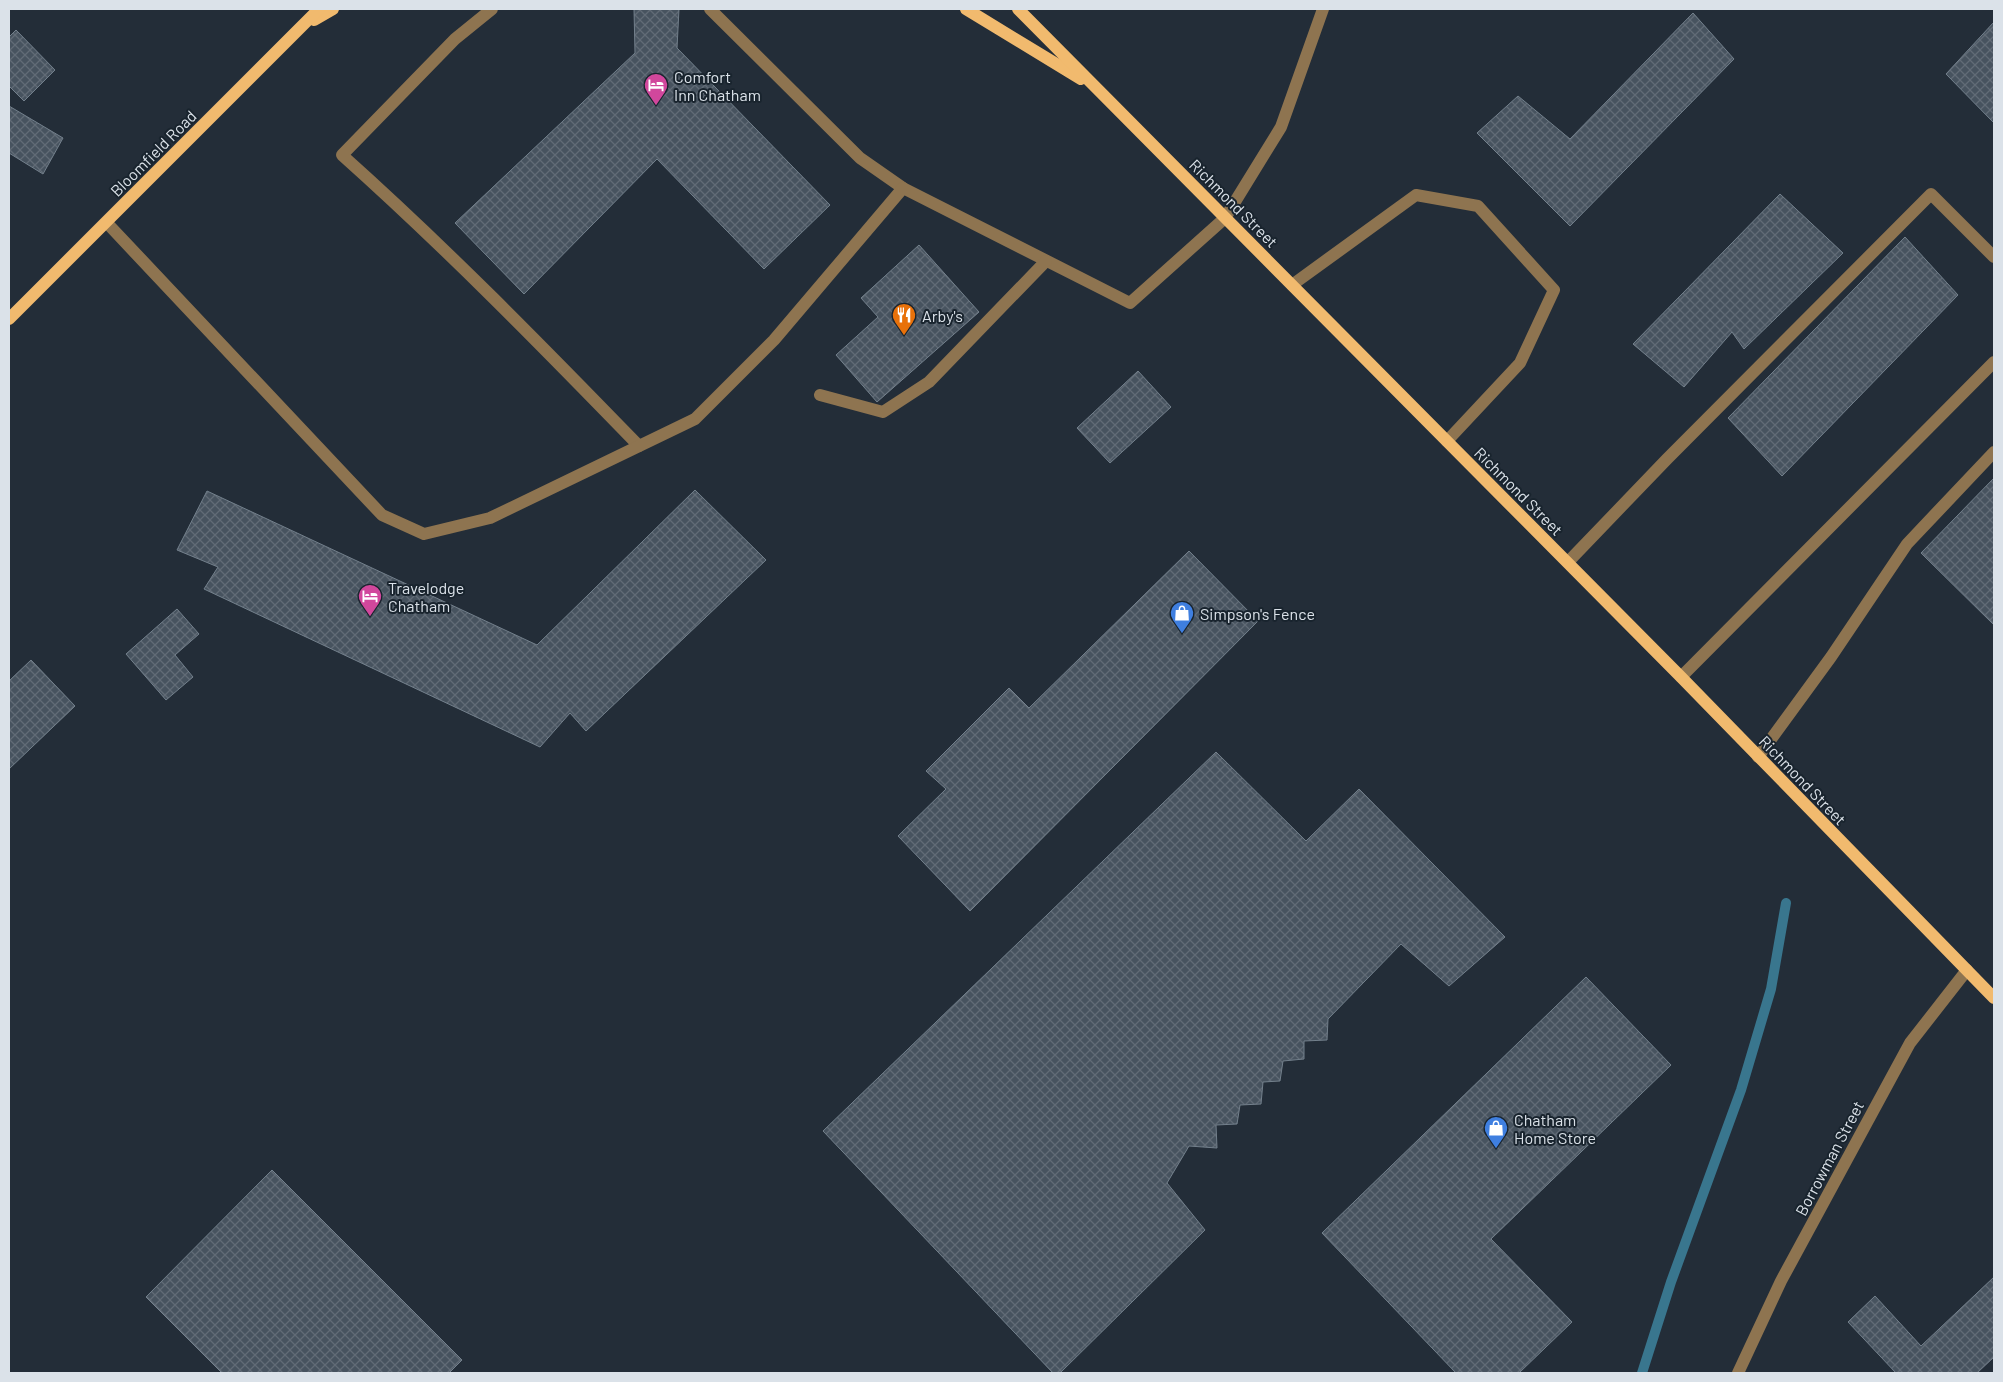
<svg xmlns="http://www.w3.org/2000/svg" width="2003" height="1382" font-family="Barlow,sans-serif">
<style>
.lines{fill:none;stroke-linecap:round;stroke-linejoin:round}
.stream{stroke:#39768e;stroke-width:10}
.building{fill:url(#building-cross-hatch);stroke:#73808c}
.minor{stroke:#8e7450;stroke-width:12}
.major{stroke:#f1ba6e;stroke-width:12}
.labels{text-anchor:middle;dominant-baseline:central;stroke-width:4;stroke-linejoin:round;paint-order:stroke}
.poi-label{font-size:16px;fill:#dbe2e9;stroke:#19242e;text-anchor:start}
.street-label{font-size:16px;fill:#dbe2e9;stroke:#19242e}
</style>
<defs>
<pattern id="building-cross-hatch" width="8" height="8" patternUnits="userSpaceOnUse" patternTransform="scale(1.25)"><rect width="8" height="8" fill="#47535f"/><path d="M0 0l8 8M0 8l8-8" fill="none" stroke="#616b76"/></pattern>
</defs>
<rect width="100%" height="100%" fill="#232d38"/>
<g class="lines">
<polyline class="stream" points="1642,1373 1671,1282 1741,1090 1771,989 1786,903"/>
</g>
<g class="building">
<polygon points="634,9 679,9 677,48 830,205 764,269 657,159 524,294 455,223 635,53"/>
<polygon points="1693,13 1734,59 1570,226 1477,133 1518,96 1570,139"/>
<polygon points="1994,22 1994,123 1946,74"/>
<polygon points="16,30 55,70 24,101 9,86 9,37"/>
<polygon points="9,106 63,138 43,174 9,153"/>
<polygon points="1780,194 1843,253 1744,349 1732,332 1684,387 1633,344"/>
<polygon points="1905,237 1958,295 1782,476 1728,418"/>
<polygon points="919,245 979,312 877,402 836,355 878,317 861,298"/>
<polygon points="1138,371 1171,407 1110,463 1077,428"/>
<polygon points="1994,478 1994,625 1921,553"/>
<polygon points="695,490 766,560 586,731 570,713 540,747 204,589 218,567 177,550 207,491 537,645"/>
<polygon points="1189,551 1258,621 970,911 898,836 946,789 926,771 1009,688 1029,708"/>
<polygon points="177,609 199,634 175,655 193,677 166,700 126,654"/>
<polygon points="31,660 75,706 9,769 9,681"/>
<polygon points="1216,752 1306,841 1359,789 1505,937 1449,986 1401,944 1328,1019 1327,1040 1304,1041 1304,1059 1283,1061 1280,1081 1263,1082 1261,1104 1240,1105 1237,1124 1216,1125 1217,1148 1189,1146 1167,1183 1205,1230 1060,1373 1053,1373 823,1131"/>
<polygon points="1586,977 1671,1065 1491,1239 1572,1322 1519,1373 1456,1373 1322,1233"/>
<polygon points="272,1170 462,1360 449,1373 222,1373 146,1297"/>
<polygon points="1994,1277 1994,1357 1977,1373 1896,1373 1848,1322 1875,1296 1921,1346"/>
</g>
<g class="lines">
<g class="minor">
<path d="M492 9 455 39 342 155C446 248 542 346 639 446"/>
<polyline points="710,9 860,158 903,188"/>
<polyline points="107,223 382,515 424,534 490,518 695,419 774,340 903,188 1130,303 1225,218 1281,127 1323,9"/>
<polyline points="1292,285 1416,195 1478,206 1554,290 1520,363 1447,441"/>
<polyline points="820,395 883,412 929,382 1046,261"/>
<polyline points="1568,562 1667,459 1931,194 1994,257"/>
<polyline points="1681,677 1994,362"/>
<polyline points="1758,757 1831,657 1907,544 1994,452"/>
<polyline points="1738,1373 1781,1281 1910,1043 1967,970"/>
</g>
<g class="major">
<polyline points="966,9 1081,79"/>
<polyline points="1018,9 1681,677 1994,998"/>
<polyline points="314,20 333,9"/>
<polyline points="9,319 319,9"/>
</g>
</g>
<defs>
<g id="hotel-pin" transform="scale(1.25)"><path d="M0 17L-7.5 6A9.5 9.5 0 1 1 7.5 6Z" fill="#d1479c" stroke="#19242e"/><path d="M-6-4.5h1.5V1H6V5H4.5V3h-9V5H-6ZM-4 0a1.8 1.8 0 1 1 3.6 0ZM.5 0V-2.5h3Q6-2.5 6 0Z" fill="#fff"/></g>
<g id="restaurant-pin" transform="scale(1.25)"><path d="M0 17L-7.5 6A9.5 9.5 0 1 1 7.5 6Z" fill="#e8710a" stroke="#19242e"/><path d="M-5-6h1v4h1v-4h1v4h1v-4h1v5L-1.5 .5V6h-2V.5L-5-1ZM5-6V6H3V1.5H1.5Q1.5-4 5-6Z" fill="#fff"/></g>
<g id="shop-pin" transform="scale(1.25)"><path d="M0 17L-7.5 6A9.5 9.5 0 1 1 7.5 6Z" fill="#3f7fe0" stroke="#19242e"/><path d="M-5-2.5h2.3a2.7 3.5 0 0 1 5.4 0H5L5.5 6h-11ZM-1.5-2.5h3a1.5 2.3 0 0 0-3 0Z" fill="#fff"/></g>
</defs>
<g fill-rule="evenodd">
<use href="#hotel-pin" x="656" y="85"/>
<use href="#restaurant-pin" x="904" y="315"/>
<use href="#hotel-pin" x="370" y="596"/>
<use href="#shop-pin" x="1182" y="613"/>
<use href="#shop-pin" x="1496" y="1128"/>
</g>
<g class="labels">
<g class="poi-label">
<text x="674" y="76">Comfort<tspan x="674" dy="18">Inn Chatham</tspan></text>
<text x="922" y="315">Arby's</text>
<text x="388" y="587">Travelodge<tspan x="388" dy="18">Chatham</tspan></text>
<text x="1200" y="613">Simpson's Fence</text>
<text x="1514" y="1119">Chatham<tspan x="1514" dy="18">Home Store</tspan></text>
</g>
<g class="street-label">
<text transform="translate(153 153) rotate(-45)">Bloomfield Road</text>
<text transform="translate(1234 203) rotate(45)">Richmond Street</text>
<text transform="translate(1519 491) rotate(45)">Richmond Street</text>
<text transform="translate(1803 780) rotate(46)">Richmond Street</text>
<text transform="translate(1829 1158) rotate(-62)">Borrowman Street</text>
</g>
</g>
<rect width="2003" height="1382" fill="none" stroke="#dbe2e9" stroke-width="20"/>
</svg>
